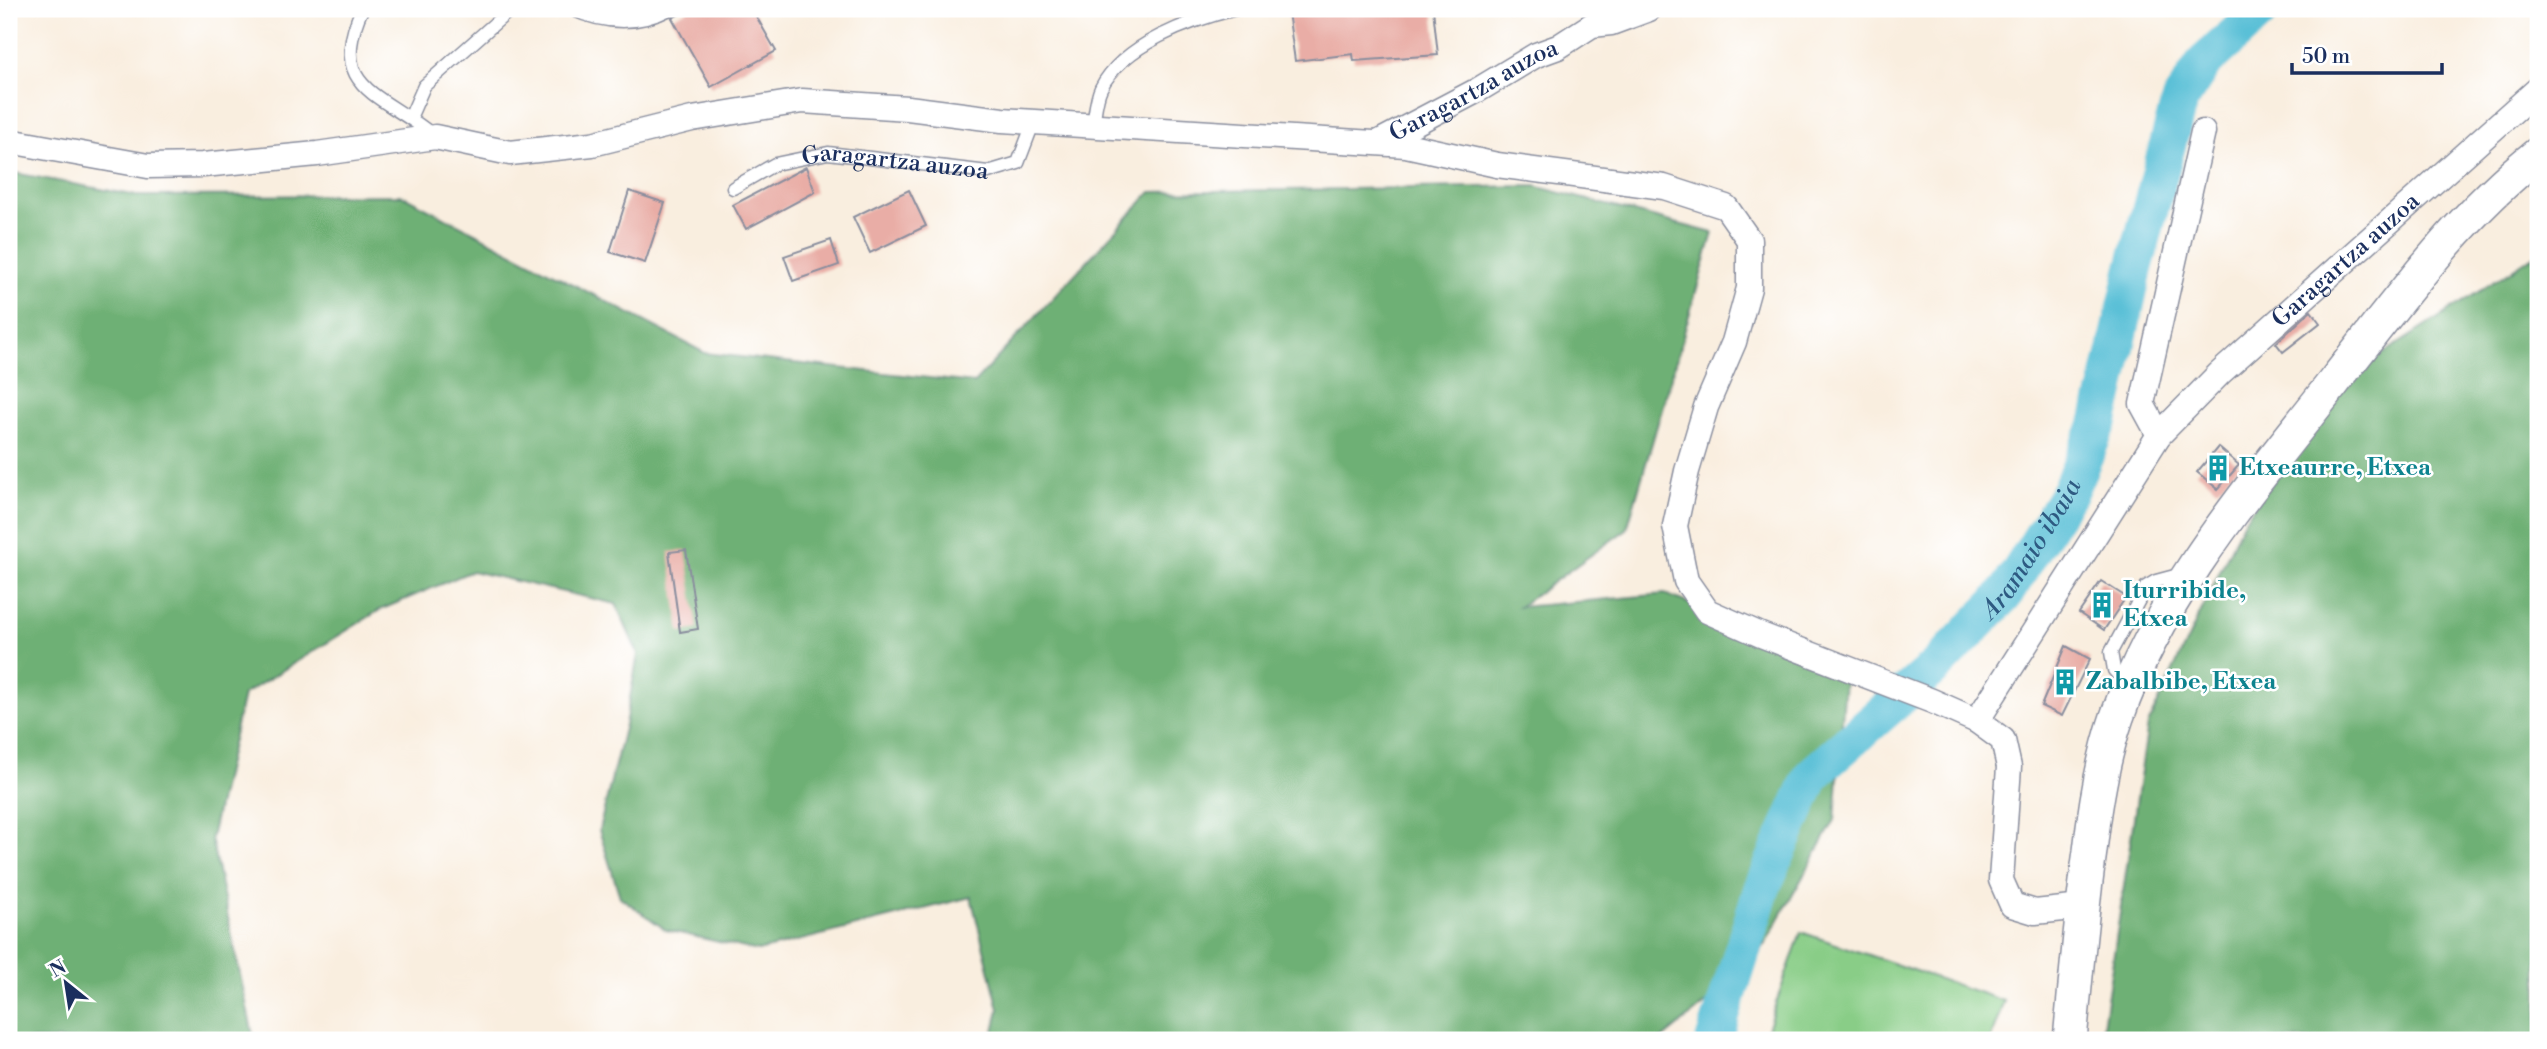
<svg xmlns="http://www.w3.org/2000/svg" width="2547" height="1049" font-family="'Libre Bodoni',serif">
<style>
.green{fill:#89cd87;stroke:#527e72;stroke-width:2}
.forest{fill:#6eb074;stroke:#447069;stroke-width:2}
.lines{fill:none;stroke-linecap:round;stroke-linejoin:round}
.river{stroke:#5ac0d7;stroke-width:37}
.building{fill:#e9ada6}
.lane-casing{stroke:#8a8e9e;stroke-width:15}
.street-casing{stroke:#8a8e9e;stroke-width:27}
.secondary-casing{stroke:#8a8e9e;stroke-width:36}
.lane{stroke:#fff;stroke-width:12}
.street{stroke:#fff;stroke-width:24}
.secondary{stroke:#fff;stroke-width:33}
.labels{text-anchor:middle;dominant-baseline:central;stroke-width:5;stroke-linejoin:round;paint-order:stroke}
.street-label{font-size:24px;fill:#1b2f5e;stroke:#fff}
.culture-label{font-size:24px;font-weight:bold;fill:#0d838f;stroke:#fff;text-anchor:start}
.water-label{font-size:26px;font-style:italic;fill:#2e5a82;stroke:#fff}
</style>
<rect width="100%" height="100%" fill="#fff"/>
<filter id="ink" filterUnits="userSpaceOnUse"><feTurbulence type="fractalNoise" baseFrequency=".0143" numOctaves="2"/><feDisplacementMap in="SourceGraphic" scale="14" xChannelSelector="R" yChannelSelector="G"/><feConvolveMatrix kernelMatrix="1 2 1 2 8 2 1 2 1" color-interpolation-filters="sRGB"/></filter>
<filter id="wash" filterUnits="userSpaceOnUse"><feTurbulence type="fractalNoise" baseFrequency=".00686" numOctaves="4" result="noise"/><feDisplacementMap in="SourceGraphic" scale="28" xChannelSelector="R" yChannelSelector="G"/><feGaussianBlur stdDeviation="1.57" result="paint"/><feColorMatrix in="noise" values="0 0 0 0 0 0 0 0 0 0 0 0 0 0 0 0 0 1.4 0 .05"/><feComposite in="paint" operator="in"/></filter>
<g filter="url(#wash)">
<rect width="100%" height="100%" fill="#f9eedf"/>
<polygon class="green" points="1801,932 2004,1001 1990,1040 1763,1040"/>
<g class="forest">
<polygon points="9,172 138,196 402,195 705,353 974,383 1151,192 1535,186 1713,233 1627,529 1519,607 1665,594 1846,666 1835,820 1753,965 1661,1040 992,1040 999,1009 971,897 758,951 666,930 620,897 599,830 625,724 638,654 616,604 472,571 380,610 243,695 211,838 254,1040 9,1040"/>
<polygon points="2538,253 2538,1040 2101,1040 2148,724 2244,520 2358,370"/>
</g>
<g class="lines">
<path class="river" id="s1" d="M1714 1040 1762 888 1812 775 1937 665 2004 596 2069 492 2099 423 2134 270 2179 102 2204 63 2263 9"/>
</g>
<g id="blocks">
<g class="building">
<polygon points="689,9 752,9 776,51 711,87 672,18"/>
<polygon points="1317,9 1433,9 1438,55 1354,61 1353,54 1295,61 1288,12"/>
<polygon points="806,167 815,192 746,229 733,205"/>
<polygon points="909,190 926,226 870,253 853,217"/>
<polygon points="629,191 665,203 645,263 610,252"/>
<polygon points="831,240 839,265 793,281 784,256"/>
<polygon points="2311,311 2320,323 2283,352 2276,343"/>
<polygon points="2218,447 2239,465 2218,489 2197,472"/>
<polygon points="686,550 698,629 680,632 669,552"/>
<polygon points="2101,581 2126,597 2104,630 2079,613"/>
<polygon points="2066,646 2090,659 2062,716 2041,706"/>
</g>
</g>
</g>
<g filter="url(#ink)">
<use href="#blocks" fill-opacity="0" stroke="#8a8e9e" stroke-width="2"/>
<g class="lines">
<g class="lane-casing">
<g id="lane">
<path d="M362 9C325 91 385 94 435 137"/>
<path d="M571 9C604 24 637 26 670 9"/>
<polyline points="410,118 424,86 511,9"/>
<path d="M1093 125C1095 114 1096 98 1101 88 1123 44 1191 20 1236 9"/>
<path id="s2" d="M733 188 775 164 828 153 988 172 1018 163 1034 121"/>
<polyline points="2127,685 2114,670 2111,652 2146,587 2156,581 2182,574"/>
</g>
</g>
<g class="street-casing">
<g id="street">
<polyline points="9,141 148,166 203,165 317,154 435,137 510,153 592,144 692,119 802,101 908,108 1002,120 1406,145 1497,165 1664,187 1726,207 1749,240 1749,288 1734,342 1706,407 1687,471 1675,526 1686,581 1707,611 1761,635 1932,701 1977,721 2003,740 2009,767 2001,880 2012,905 2035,912 2082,907"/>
<path id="s3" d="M1379 142 1478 90 1536 55 1558 47 1592 25 1611 23 1649 9"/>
<polyline points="2159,435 2142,404 2203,132"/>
<path id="s4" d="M1977 721 2159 435 2220 373 2538 89"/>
</g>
</g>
<g class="secondary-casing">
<path id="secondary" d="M2070 1040C2076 977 2081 914 2090 851 2095 806 2102 760 2117 717 2162 589 2252 487 2334 382 2397 302 2458 217 2538 154"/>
</g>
<use href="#lane" class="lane"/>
<use href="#street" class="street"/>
<use href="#secondary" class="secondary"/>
</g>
</g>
<defs>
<g id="building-bare" transform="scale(2.1)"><path d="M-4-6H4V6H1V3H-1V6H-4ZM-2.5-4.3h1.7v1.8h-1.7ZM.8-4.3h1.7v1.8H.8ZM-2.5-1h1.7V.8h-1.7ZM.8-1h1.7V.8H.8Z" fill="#0f9aa8" stroke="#fff" stroke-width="2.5" paint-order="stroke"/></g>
</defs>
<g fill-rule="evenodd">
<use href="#building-bare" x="2218" y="468"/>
<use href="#building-bare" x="2102" y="605"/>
<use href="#building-bare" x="2065" y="682"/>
</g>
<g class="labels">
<g class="street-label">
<text stroke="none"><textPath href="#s3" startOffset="108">Garagartza auzoa</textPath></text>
<text stroke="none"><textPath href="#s2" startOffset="170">Garagartza auzoa</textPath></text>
<text stroke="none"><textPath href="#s4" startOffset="595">Garagartza auzoa</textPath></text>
</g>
<g class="culture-label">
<text x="2239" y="468">Etxeaurre, Etxea</text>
<text x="2123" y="591">Iturribide,<tspan x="2123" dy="28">Etxea</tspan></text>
<text x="2086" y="682">Zabalbibe, Etxea</text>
</g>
<g class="water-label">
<text stroke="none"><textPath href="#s1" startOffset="600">Aramaio ibaia</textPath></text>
</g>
</g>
<rect width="2547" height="1049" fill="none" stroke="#fff" stroke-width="35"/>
<g transform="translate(66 983) rotate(330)" stroke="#ffffff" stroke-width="5" paint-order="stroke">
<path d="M0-5L12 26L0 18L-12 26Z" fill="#1b2f5e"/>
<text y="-10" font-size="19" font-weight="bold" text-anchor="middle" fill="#1b2f5e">N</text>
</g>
<path d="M2292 63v10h150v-10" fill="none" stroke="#1b2f5e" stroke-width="3.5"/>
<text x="2302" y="63" font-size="21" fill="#1b2f5e" stroke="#ffffff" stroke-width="5" paint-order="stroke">50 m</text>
</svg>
